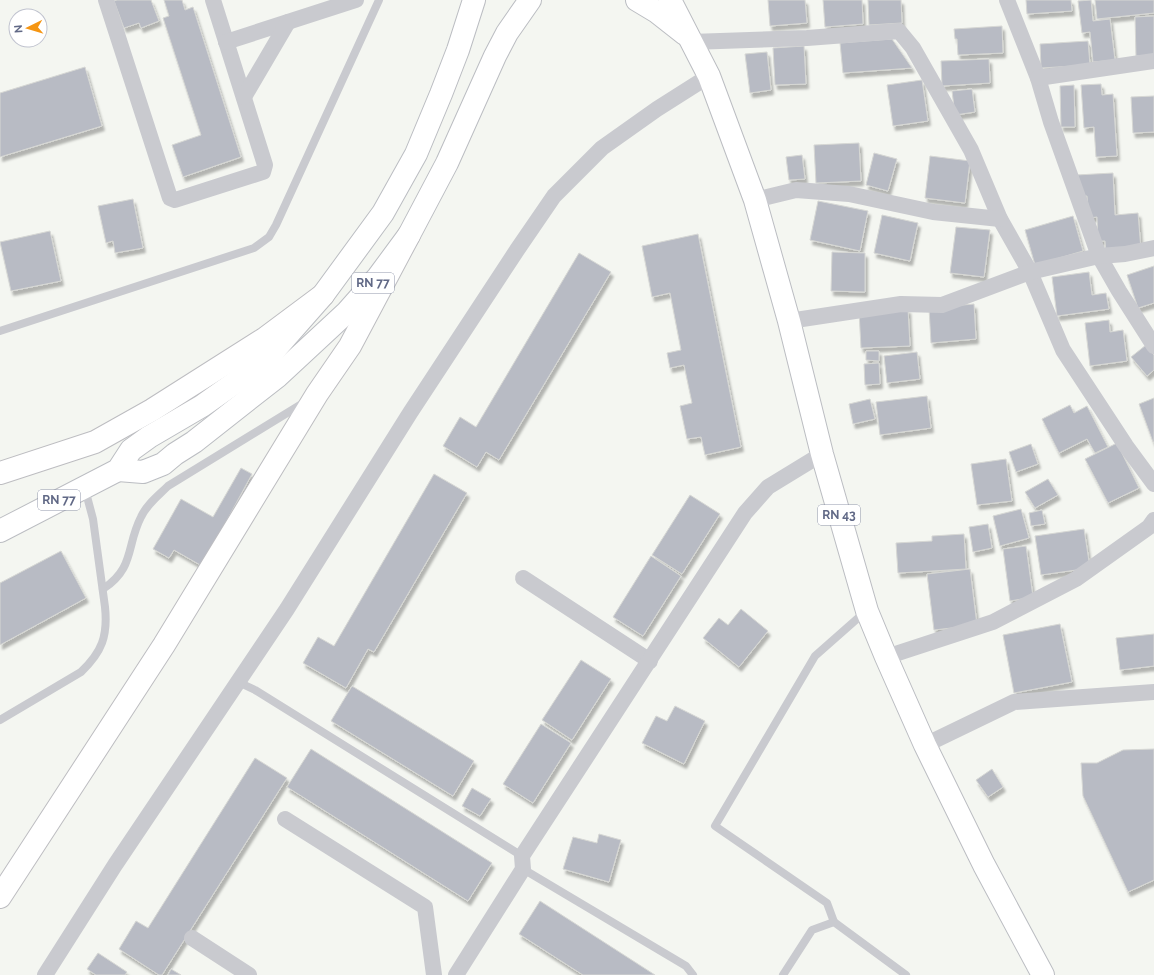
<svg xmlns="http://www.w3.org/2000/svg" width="1154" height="975" font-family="Raleway,sans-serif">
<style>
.building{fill:#b8bbc4;stroke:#d6d7d4;filter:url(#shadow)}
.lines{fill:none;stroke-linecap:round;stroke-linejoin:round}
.primary-casing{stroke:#bbbdc2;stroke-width:24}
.highway-casing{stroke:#bdbdc1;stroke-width:24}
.lane{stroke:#c9cacf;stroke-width:8}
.street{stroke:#c9cacf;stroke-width:16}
.primary{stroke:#fff;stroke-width:22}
.highway{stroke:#fff;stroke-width:22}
.labels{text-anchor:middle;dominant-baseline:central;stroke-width:4;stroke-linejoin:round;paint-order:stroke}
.shield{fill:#fff;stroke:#9096aa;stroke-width:1}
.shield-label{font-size:12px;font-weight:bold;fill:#616986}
</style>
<defs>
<filter id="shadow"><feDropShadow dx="2.5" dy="4.5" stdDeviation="1" flood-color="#0004"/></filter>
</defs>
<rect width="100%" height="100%" fill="#f4f6f1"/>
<g class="building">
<polygon points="117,0 151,0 159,21 141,28 139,23 124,28 114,1"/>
<polygon points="164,0 182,0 185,10 193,7 241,157 183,177 172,145 201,135 163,18 169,16"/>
<polygon points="768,0 805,0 807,23 770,26"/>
<polygon points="823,0 862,0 863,24 825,27"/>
<polygon points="868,0 901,0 902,23 869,25"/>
<polygon points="1026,0 1071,0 1072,11 1027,14"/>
<polygon points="1091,0 1093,21 1110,19 1115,60 1093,62 1090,32 1082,33 1078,1"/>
<polygon points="1095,0 1154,0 1154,13 1097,19"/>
<polygon points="1154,16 1154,55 1136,56 1135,17"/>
<polygon points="1002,26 1003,53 958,55 957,39 955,39 954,29"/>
<polygon points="892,39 912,68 843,73 840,43"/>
<polygon points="1088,41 1090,65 1041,68 1040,44"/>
<polygon points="804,46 806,84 775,85 773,48"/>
<polygon points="767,52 771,90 750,93 745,54"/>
<polygon points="989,59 990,83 942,86 941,61"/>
<polygon points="85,67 102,126 0,157 0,93"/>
<polygon points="922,80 928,121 893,126 887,85"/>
<polygon points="1101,84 1102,95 1113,94 1117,156 1096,157 1094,127 1084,128 1081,85"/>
<polygon points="1074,85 1075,127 1061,127 1060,86"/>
<polygon points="972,89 975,112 955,115 952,91"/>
<polygon points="1154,96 1154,132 1133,133 1131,97"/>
<polygon points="859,143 861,181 816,183 814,145"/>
<polygon points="874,153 897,159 888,191 866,185"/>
<polygon points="802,155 805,179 789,180 786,157"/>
<polygon points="930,156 970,161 965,203 925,198"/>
<polygon points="1113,173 1115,215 1138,213 1141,250 1106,252 1105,241 1098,241 1097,217 1089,218 1087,196 1078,196 1076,175"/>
<polygon points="133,199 143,248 115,253 113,241 106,243 98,206"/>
<polygon points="818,201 868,211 860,251 810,240"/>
<polygon points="882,215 918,223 910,261 874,253"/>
<polygon points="1073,216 1083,251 1035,265 1025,230"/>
<polygon points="956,227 990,230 984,277 950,273"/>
<polygon points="50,231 61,281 11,291 0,242"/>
<polygon points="698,234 741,447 705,455 701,437 687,439 680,406 692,403 684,365 670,368 667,353 681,350 670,293 652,297 642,246"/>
<polygon points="832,252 865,253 865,292 831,291"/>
<polygon points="579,253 611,272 499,460 486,452 477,467 443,446 460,417 476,427"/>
<polygon points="1154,266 1154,303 1138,308 1127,275"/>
<polygon points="1089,272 1092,295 1106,293 1109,309 1057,316 1052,277"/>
<polygon points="974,304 976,339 931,343 929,308"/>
<polygon points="908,309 910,346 861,348 859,311"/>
<polygon points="1109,320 1110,332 1123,330 1127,361 1090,366 1085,323"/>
<polygon points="1146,345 1154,355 1154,370 1147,376 1131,357"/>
<polygon points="866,351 879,351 879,361 866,360"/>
<polygon points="917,352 920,379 887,383 884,356"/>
<polygon points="879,363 880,384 865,385 864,364"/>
<polygon points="927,396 931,428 880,435 876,402"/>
<polygon points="1154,398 1154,442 1153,442 1139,404"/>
<polygon points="870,399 875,419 853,424 849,404"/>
<polygon points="1070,405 1074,413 1087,406 1108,447 1095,453 1087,439 1059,453 1042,419"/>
<polygon points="1117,443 1139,488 1108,503 1085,459"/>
<polygon points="1031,444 1038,464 1016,472 1009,452"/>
<polygon points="1006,459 1012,501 977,505 971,464"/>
<polygon points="241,468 252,474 202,566 174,550 169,558 153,549 181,499 213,517"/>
<polygon points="434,474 467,493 374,652 368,649 346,688 303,663 318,637 334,646"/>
<polygon points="1048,479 1058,495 1035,508 1025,492"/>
<polygon points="690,495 720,514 682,574 652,555"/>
<polygon points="1021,509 1029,538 1000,546 993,516"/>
<polygon points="1042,510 1045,524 1031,526 1029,513"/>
<polygon points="988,524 992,548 973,552 969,527"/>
<polygon points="1084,529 1090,568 1041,575 1035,536"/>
<polygon points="964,534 966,569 898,573 896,543 932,541 932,536"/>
<polygon points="1026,546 1033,597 1010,601 1003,549"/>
<polygon points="61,551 86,598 0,645 0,583"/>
<polygon points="651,556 681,576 643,636 613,617"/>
<polygon points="970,569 977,625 934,630 927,574"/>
<polygon points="741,609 768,631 739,667 703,638 719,618 728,625"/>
<polygon points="1060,624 1072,682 1014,693 1003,635"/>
<polygon points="1154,634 1154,666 1120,670 1116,638"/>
<polygon points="581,660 611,679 572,740 542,720"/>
<polygon points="352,686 474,761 453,796 331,721"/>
<polygon points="675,706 705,721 684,764 642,743 656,716 667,721"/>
<polygon points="541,724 571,743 533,803 503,784"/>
<polygon points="311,749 492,863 468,901 287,787"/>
<polygon points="1154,749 1154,880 1128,892 1083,796 1081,763 1097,763 1123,750"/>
<polygon points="255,758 287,778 162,975 159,975 119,949 136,921 148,928"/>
<polygon points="992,769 1003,787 988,797 976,780"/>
<polygon points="472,788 491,799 480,816 462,806"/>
<polygon points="599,834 621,840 609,882 563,869 573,837 597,843"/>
<polygon points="540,901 655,975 583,975 519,934"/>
<polygon points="98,953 127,972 125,975 96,975 87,969"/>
<polygon points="171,969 181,975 168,975"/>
</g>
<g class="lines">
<g class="primary-casing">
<g id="primary">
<polyline points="637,0 657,12 685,34"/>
<polyline points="670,0 709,76 755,200 789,321 822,454 867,611 886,657 925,745 984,865 1043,975"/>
<polyline points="118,470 143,472 163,464 175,454 194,442 278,376 347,312 378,277 409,235 447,163 495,56 507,33 530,0"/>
<polyline points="0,531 118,470 131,450 149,437 202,406 264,362 323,295 383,213 416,154 441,94 458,50 474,0"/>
</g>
</g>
<g class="highway-casing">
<g id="highway">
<polyline points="0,473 95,442 152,410 264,339 323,295"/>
<polyline points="0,897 164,645 317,394 350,346 409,235"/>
</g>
</g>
<g class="lane">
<polyline points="0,331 254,248 269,237 276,225 379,0"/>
<path d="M103 589C135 568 126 546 141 517 147 504 158 496 168 486L305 402"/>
<polyline points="238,682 255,690 522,856"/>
<path d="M0 720 81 672C102 652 108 636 105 607L93 519 85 489"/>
<polyline points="523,869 686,966 693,975"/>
<polyline points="834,922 827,903 715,826 815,656 866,611"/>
<polyline points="783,975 812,930 834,922 906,975"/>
</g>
<g class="street">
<polyline points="106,0 170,198 175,200 263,172 265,165 213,0"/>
<polyline points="1007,0 1038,78 1051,122 1099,256 1119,291 1154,346"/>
<polyline points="226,42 356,0"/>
<polyline points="691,42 807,38 899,31 913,48 971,150 1000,219 1030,272 1063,350 1126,446 1154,484"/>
<polyline points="1038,78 1154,61"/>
<polyline points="244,97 288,22"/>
<polyline points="755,200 796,190 849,194 933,212 1000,219"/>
<polyline points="789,321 901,304 942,305 1030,272 1099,256 1125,254 1154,248"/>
<polyline points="523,578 650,661"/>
<polyline points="886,657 993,622 1076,579 1149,527 1154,520"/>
<polyline points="925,745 1014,702 1154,692"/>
<polyline points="285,819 425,907 434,975"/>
<polyline points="192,938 249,975"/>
<polyline points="45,975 115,865 287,609 410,413 517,250 554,196 602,148 657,109 709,76"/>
<polyline points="456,975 523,869 522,856 745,513 768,487 822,454"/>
</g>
<use href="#primary" class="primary"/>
<use href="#highway" class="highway"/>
</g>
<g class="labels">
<g class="shield">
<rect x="352" y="273" width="42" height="20" rx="3"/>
<rect x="38" y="490" width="42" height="20" rx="3"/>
<rect x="818" y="505" width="42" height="20" rx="3"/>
</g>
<g class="shield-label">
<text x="373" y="283">RN 77</text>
<text x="59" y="500">RN 77</text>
<text x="839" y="515">RN 43</text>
</g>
</g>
<g transform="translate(28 28) rotate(265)"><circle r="19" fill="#ffffff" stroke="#c0c3cf"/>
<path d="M0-3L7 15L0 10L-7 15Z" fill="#f59512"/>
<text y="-6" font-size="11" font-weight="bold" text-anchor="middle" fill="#616986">N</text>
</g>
</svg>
